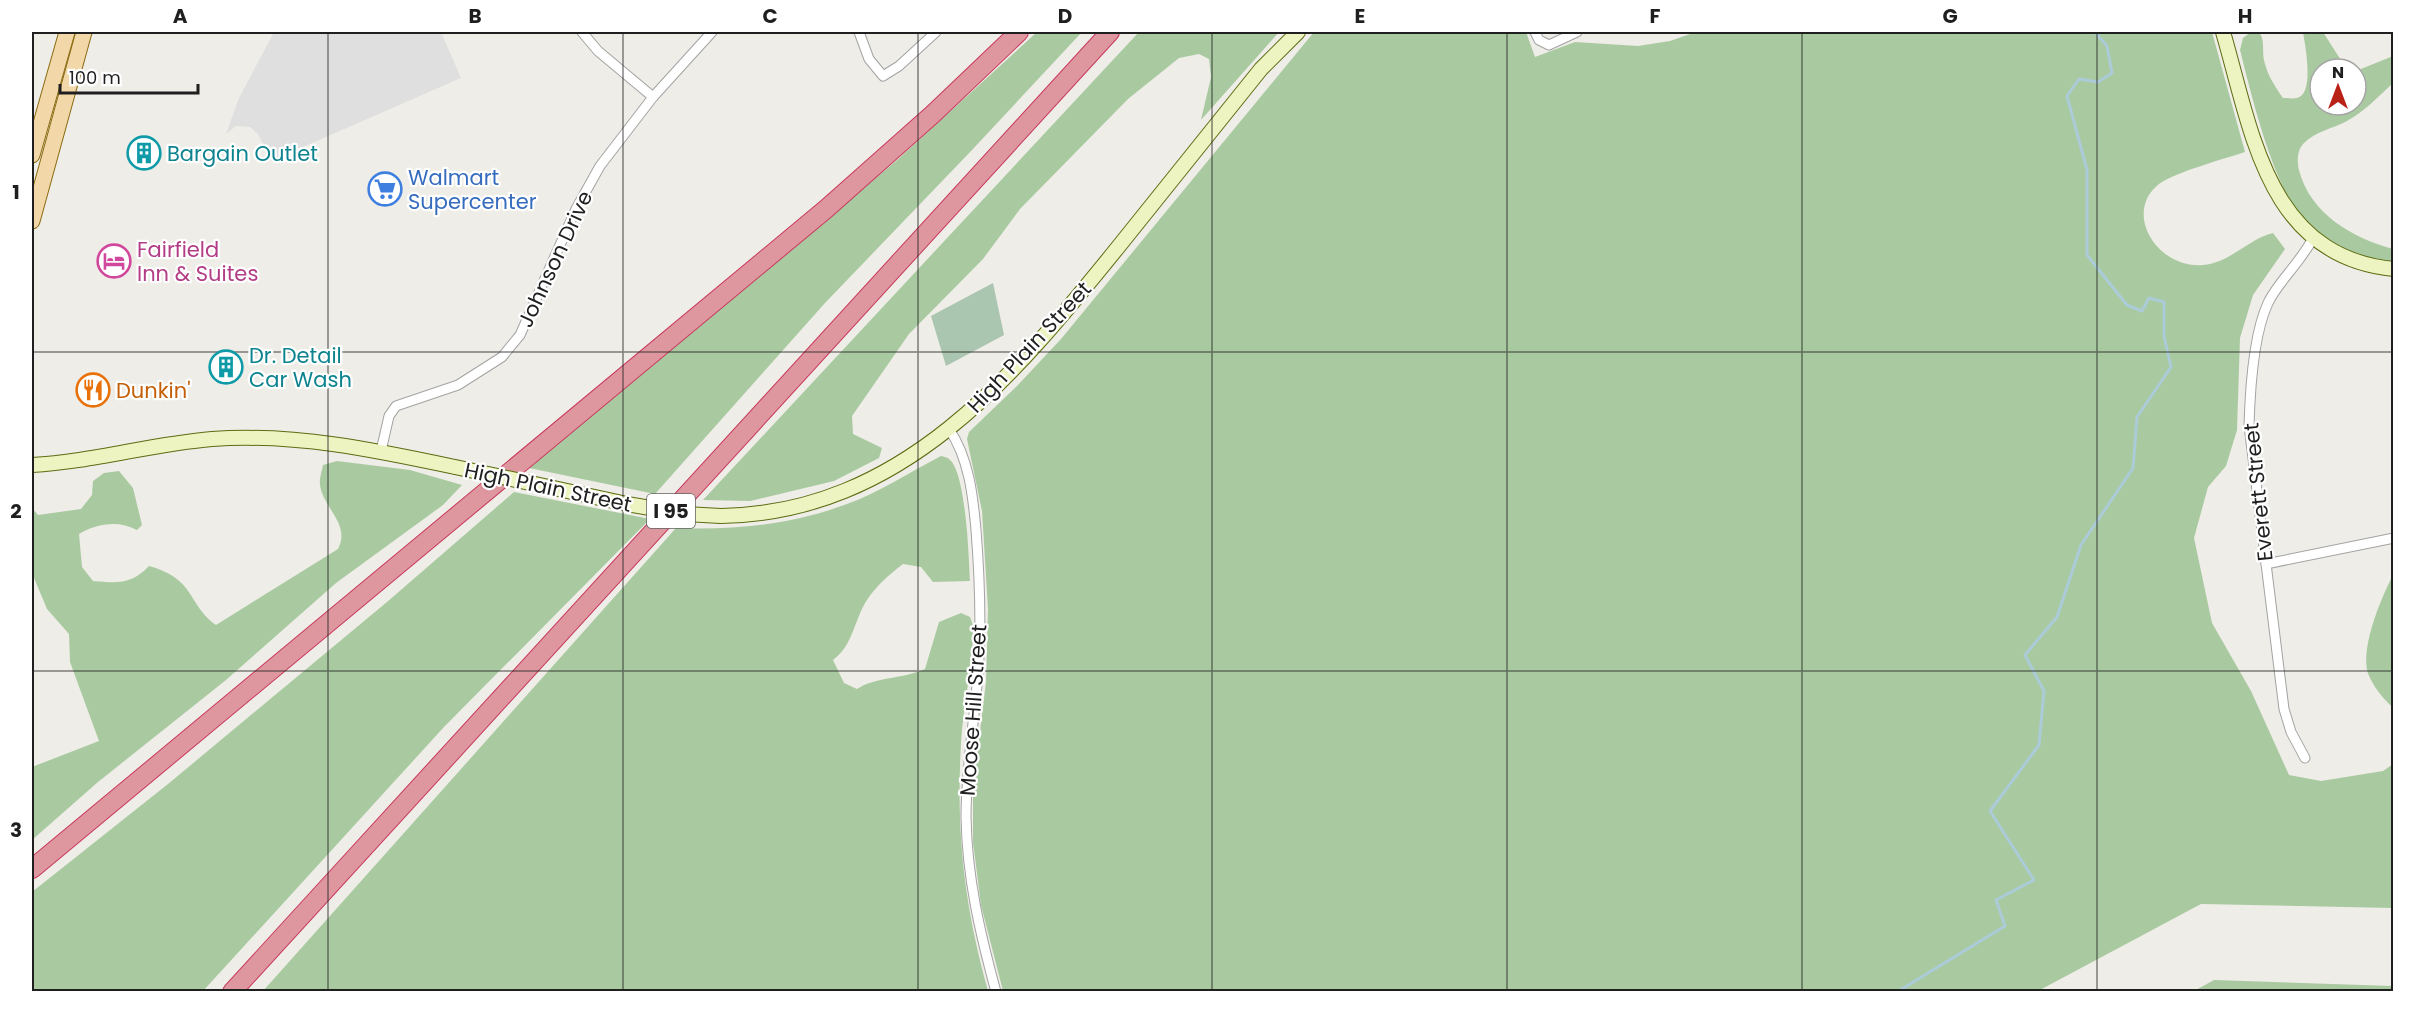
<svg xmlns="http://www.w3.org/2000/svg" width="2425" height="1023" font-family="Poppins,sans-serif">
<style>
.forest{fill:#a9caa0}
.cemetery{fill:#aac5b0}
.parking{fill:#dfdfdf}
.lines{fill:none;stroke-linecap:round;stroke-linejoin:round}
.stream{stroke:#accbd8;stroke-width:3}
.street-casing{stroke:#a3a3a3;stroke-width:11}
.secondary-casing{stroke:#5b6c11;stroke-width:16}
.primary-casing{stroke:#8a6b10;stroke-width:17}
.highway-casing{stroke:#c8395f;stroke-width:20}
.street{stroke:#fff;stroke-width:9}
.secondary{stroke:#edf3c1;stroke-width:14}
.primary{stroke:#f2d8a9;stroke-width:15}
.highway{stroke:#de979f;stroke-width:18}
.secondary-bridge-casing{stroke:#5b6c11;stroke-width:16;stroke-linecap:butt}
.secondary-bridge{stroke:#edf3c1;stroke-width:14}
.grid{fill:none;stroke:#1f1f1f;stroke-width:1.5;stroke-opacity:0.55}
.labels{text-anchor:middle;dominant-baseline:central;stroke-width:4.5;stroke-linejoin:round;paint-order:stroke}
.shield{fill:#fff;stroke:#626262;stroke-width:1.5}
.shield-label{font-size:20px;font-weight:bold;fill:#1f1f1f}
.culture-label{font-size:21px;fill:#0d838f;stroke:#fff;text-anchor:start}
.shop-label{font-size:21px;fill:#366cbe;stroke:#fff;text-anchor:start}
.hotel-label{font-size:21px;fill:#b23c85;stroke:#fff;text-anchor:start}
.street-label{font-size:21px;fill:#1f1f1f;stroke:#fff}
.food-label{font-size:21px;fill:#c56008;stroke:#fff;text-anchor:start}
.neatline{fill:none;stroke:#1f1f1f;stroke-width:2}
.grid-label{font-size:20px;text-anchor:middle;font-weight:bold;fill:#1f1f1f}
</style>
<rect width="100%" height="100%" fill="#efede7"/>
<g class="forest">
<polygon points="1037,32 1082,32 972,150 825,303 655,494 529,468 896,161"/>
<polygon points="1139,32 1279,32 1201,120 1211,77 1209,59 1199,54 1179,58 1128,99 1020,209 983,259 909,334 852,416 853,434 882,448 879,458 834,481 750,501 703,500"/>
<path d="M1314 32H1526L1535 57 1575 42 1638 46 1670 41 1696 32H2212L2245 152C2227 158 2173 173 2159 184 2122 213 2158 269 2203 265 2230 263 2248 239 2273 233L2285 249 2253 295 2240 338 2237 430 2226 466 2208 487 2194 538 2212 623 2251 691 2289 775 2321 781 2383 771 2393 764V908L2201 904 2038 991H1003L981 905 973 842V788L986 682 988 609 982 511 967 439 969 432 1017 386 1061 339Z"/>
<path d="M2251 32H2259C2266 41 2261 53 2265 64 2268 76 2276 88 2283 98 2287 98 2293 99 2297 98 2315 94 2305 45 2303 32H2323L2344 65 2352 69H2320V105H2356V71L2393 56V83C2379 96 2365 111 2347 121 2332 129 2316 131 2303 144 2297 151 2297 162 2299 170 2310 214 2353 238 2393 249V262C2360 258 2322 242 2300 215 2271 178 2252 97 2240 50L2243 38Z"/>
<path d="M941 456C944 457 947 457 949 459 966 471 969 559 970 581L933 582 921 567 903 564C890 574 876 586 867 600 853 622 854 644 833 660L844 683 857 689C875 677 903 679 925 669L939 622 961 613 970 617 973 625V639C971 674 963 708 961 743 956 833 964 904 988 991H263L676 528C735 530 791 525 847 504 880 492 910 472 941 456Z"/>
<path d="M337 461 410 470 462 485 443 505 336 583 226 680 98 782 32 840V767L99 741 70 662 69 634 47 609 32 573V508L38 515 81 509 92 495 93 481 104 473 119 471 133 488 142 525 137 530C119 520 97 523 79 534L82 567 93 581C117 583 131 585 149 566 196 579 187 604 216 625L338 549C351 524 323 508 320 485 319 479 322 471 323 465Z"/>
<polygon points="514,492 650,519 444,727 203,991 32,991 32,892 168,784 387,602"/>
<path d="M2393 575 2394 708H2393C2385 700 2375 689 2370 678 2357 654 2381 598 2393 575Z"/>
<polygon points="2214,980 2393,986 2393,991 2194,991"/>
</g>
<polygon class="cemetery" points="993,283 1004,335 946,366 931,316"/>
<polygon class="parking" points="274,32 441,32 461,78 271,161 258,134 250,127 236,126 226,134 239,98"/>
<g class="lines">
<polyline class="stream" points="1897,992 2005,926 1996,900 2034,880 1990,811 2039,745 2044,691 2025,655 2057,617 2081,545 2133,468 2137,417 2171,367 2164,336 2164,302 2149,298 2142,311 2127,305 2087,255 2087,170 2067,96 2079,79 2098,82 2112,73 2107,46 2095,32"/>
<g class="street-casing">
<g id="street">
<polyline points="582,32 598,51 653,97"/>
<polyline points="859,32 869,59 883,76 899,66 936,32"/>
<polyline points="1535,32 1539,40 1549,45 1577,32"/>
<path d="M949 429C969 458 973 496 976 530 980 581 982 634 977 685 973 729 966 772 966 817 967 878 980 933 996 992"/>
<polyline points="381,451 389,416 396,406 458,385 502,357 520,335 576,209 600,166 653,97 712,32"/>
<polyline points="2266,564 2394,538"/>
<path d="M2305 758 2291 732 2284 709 2249 426C2250 391 2253 335 2268 303 2277 283 2301 262 2313 238"/>
</g>
</g>
<g class="secondary-casing">
<g id="secondary">
<path d="M2223 32C2252 131 2267 257 2394 269"/>
<path d="M32 465C92 462 151 444 212 439 295 433 375 450 455 467"/>
<polyline points="549,487 627,504"/>
<path d="M721 516C902 513 1014 376 1119 246 1166 187 1214 128 1261 69L1298 32"/>
</g>
</g>
<g class="primary-casing">
<g id="primary">
<polyline points="32,155 67,32"/>
<polyline points="32,221 84,32"/>
</g>
</g>
<g class="highway-casing">
<g id="highway">
<polyline points="32,869 826,209 933,114 1019,32"/>
<polyline points="232,992 1110,32"/>
</g>
</g>
<use href="#street" class="street"/>
<use href="#secondary" class="secondary"/>
<use href="#primary" class="primary"/>
<use href="#highway" class="highway"/>
<g class="secondary-bridge-casing">
<g id="secondary-bridge">
<polyline points="455,467 549,487"/>
<polyline points="627,504 685,514 721,516"/>
</g>
</g>
<use href="#secondary-bridge" class="secondary-bridge"/>
</g>
<path class="grid" d="M328 32V992M623 32V992M918 32V992M1212 32V992M1507 32V992M1802 32V992M2097 32V992M32 352H2394M32 671H2394"/>
<defs>
<g id="building-ring" transform="scale(1.725)"><circle r="9.5" fill="#fff" stroke="#0f9aa8" stroke-width="1.5"/><path d="M-4-6H4V6H1V3H-1V6H-4ZM-2.5-4.3h1.7v1.8h-1.7ZM.8-4.3h1.7v1.8H.8ZM-2.5-1h1.7V.8h-1.7ZM.8-1h1.7V.8H.8Z" fill="#0f9aa8"/></g>
<g id="supermarket-ring" transform="scale(1.725)"><circle r="9.5" fill="#fff" stroke="#3f7fe0" stroke-width="1.5"/><path d="M-6-5.5h2.5l.6 2H6L4.5 2H-2.5L-4.4-4H-6ZM-1.5 3.2a1.3 1.3 0 1 0 .1 0ZM3 3.2a1.3 1.3 0 1 0 .1 0Z" fill="#3f7fe0"/></g>
<g id="hotel-ring" transform="scale(1.725)"><circle r="9.5" fill="#fff" stroke="#d1479c" stroke-width="1.5"/><path d="M-6-4.5h1.5V1H6V5H4.5V3h-9V5H-6ZM-4 0a1.8 1.8 0 1 1 3.6 0ZM.5 0V-2.5h3Q6-2.5 6 0Z" fill="#d1479c"/></g>
<g id="restaurant-ring" transform="scale(1.725)"><circle r="9.5" fill="#fff" stroke="#e8710a" stroke-width="1.5"/><path d="M-5-6h1v4h1v-4h1v4h1v-4h1v5L-1.5 .5V6h-2V.5L-5-1ZM5-6V6H3V1.5H1.5Q1.5-4 5-6Z" fill="#e8710a"/></g>
</defs>
<g fill-rule="evenodd">
<use href="#building-ring" x="144" y="153"/>
<use href="#supermarket-ring" x="385" y="189"/>
<use href="#hotel-ring" x="114" y="261"/>
<use href="#building-ring" x="226" y="367"/>
<use href="#restaurant-ring" x="93" y="390"/>
</g>
<g class="labels">
<rect class="shield" x="647" y="494" width="48" height="34" rx="4.5"/>
<g class="shield-label">
<text x="671" y="511">I 95</text>
</g>
<g class="culture-label">
<text x="167" y="153">Bargain Outlet</text>
<text x="249" y="355">Dr. Detail<tspan x="249" dy="24">Car Wash</tspan></text>
</g>
<g class="shop-label">
<text x="408" y="177">Walmart<tspan x="408" dy="24">Supercenter</tspan></text>
</g>
<g class="hotel-label">
<text x="137" y="249">Fairfield<tspan x="137" dy="24">Inn &amp; Suites</tspan></text>
</g>
<g class="street-label">
<text transform="translate(555 259) rotate(-65)">Johnson Drive</text>
<text transform="translate(1029 347) rotate(-47)">High Plain Street</text>
<text transform="translate(548 487) rotate(12)">High Plain Street</text>
<text transform="translate(2258 492) rotate(-96)">Everett Street</text>
<text transform="translate(973 710) rotate(-86)">Moose Hill Street</text>
</g>
<g class="food-label">
<text x="116" y="390">Dunkin'</text>
</g>
</g>
<rect width="2425" height="1023" fill="none" stroke="#ffffff" stroke-width="66"/>
<g transform="translate(2338 87)"><circle r="28" fill="#ffffff" stroke="#a5a5a5" stroke-width="1.5"/>
<path d="M0-4.5L10 22L0 15L-10 22Z" fill="#b92216"/>
<text y="-9" font-size="16" font-weight="bold" text-anchor="middle" fill="#1f1f1f">N</text>
</g>
<path d="M60 84v9h138v-9" fill="none" stroke="#1f1f1f" stroke-width="3"/>
<text x="69" y="84" font-size="18" fill="#1f1f1f" stroke="#ffffff" stroke-width="4.5" paint-order="stroke">100 m</text>
<rect x="33" y="33" width="2359" height="957" class="neatline"/>
<g class="grid-label">
<text x="180" y="23">A</text>
<text x="475" y="23">B</text>
<text x="770" y="23">C</text>
<text x="1065" y="23">D</text>
<text x="1360" y="23">E</text>
<text x="1655" y="23">F</text>
<text x="1950" y="23">G</text>
<text x="2245" y="23">H</text>
<text x="16" y="199">1</text>
<text x="16" y="518">2</text>
<text x="16" y="837">3</text>
</g>
</svg>
